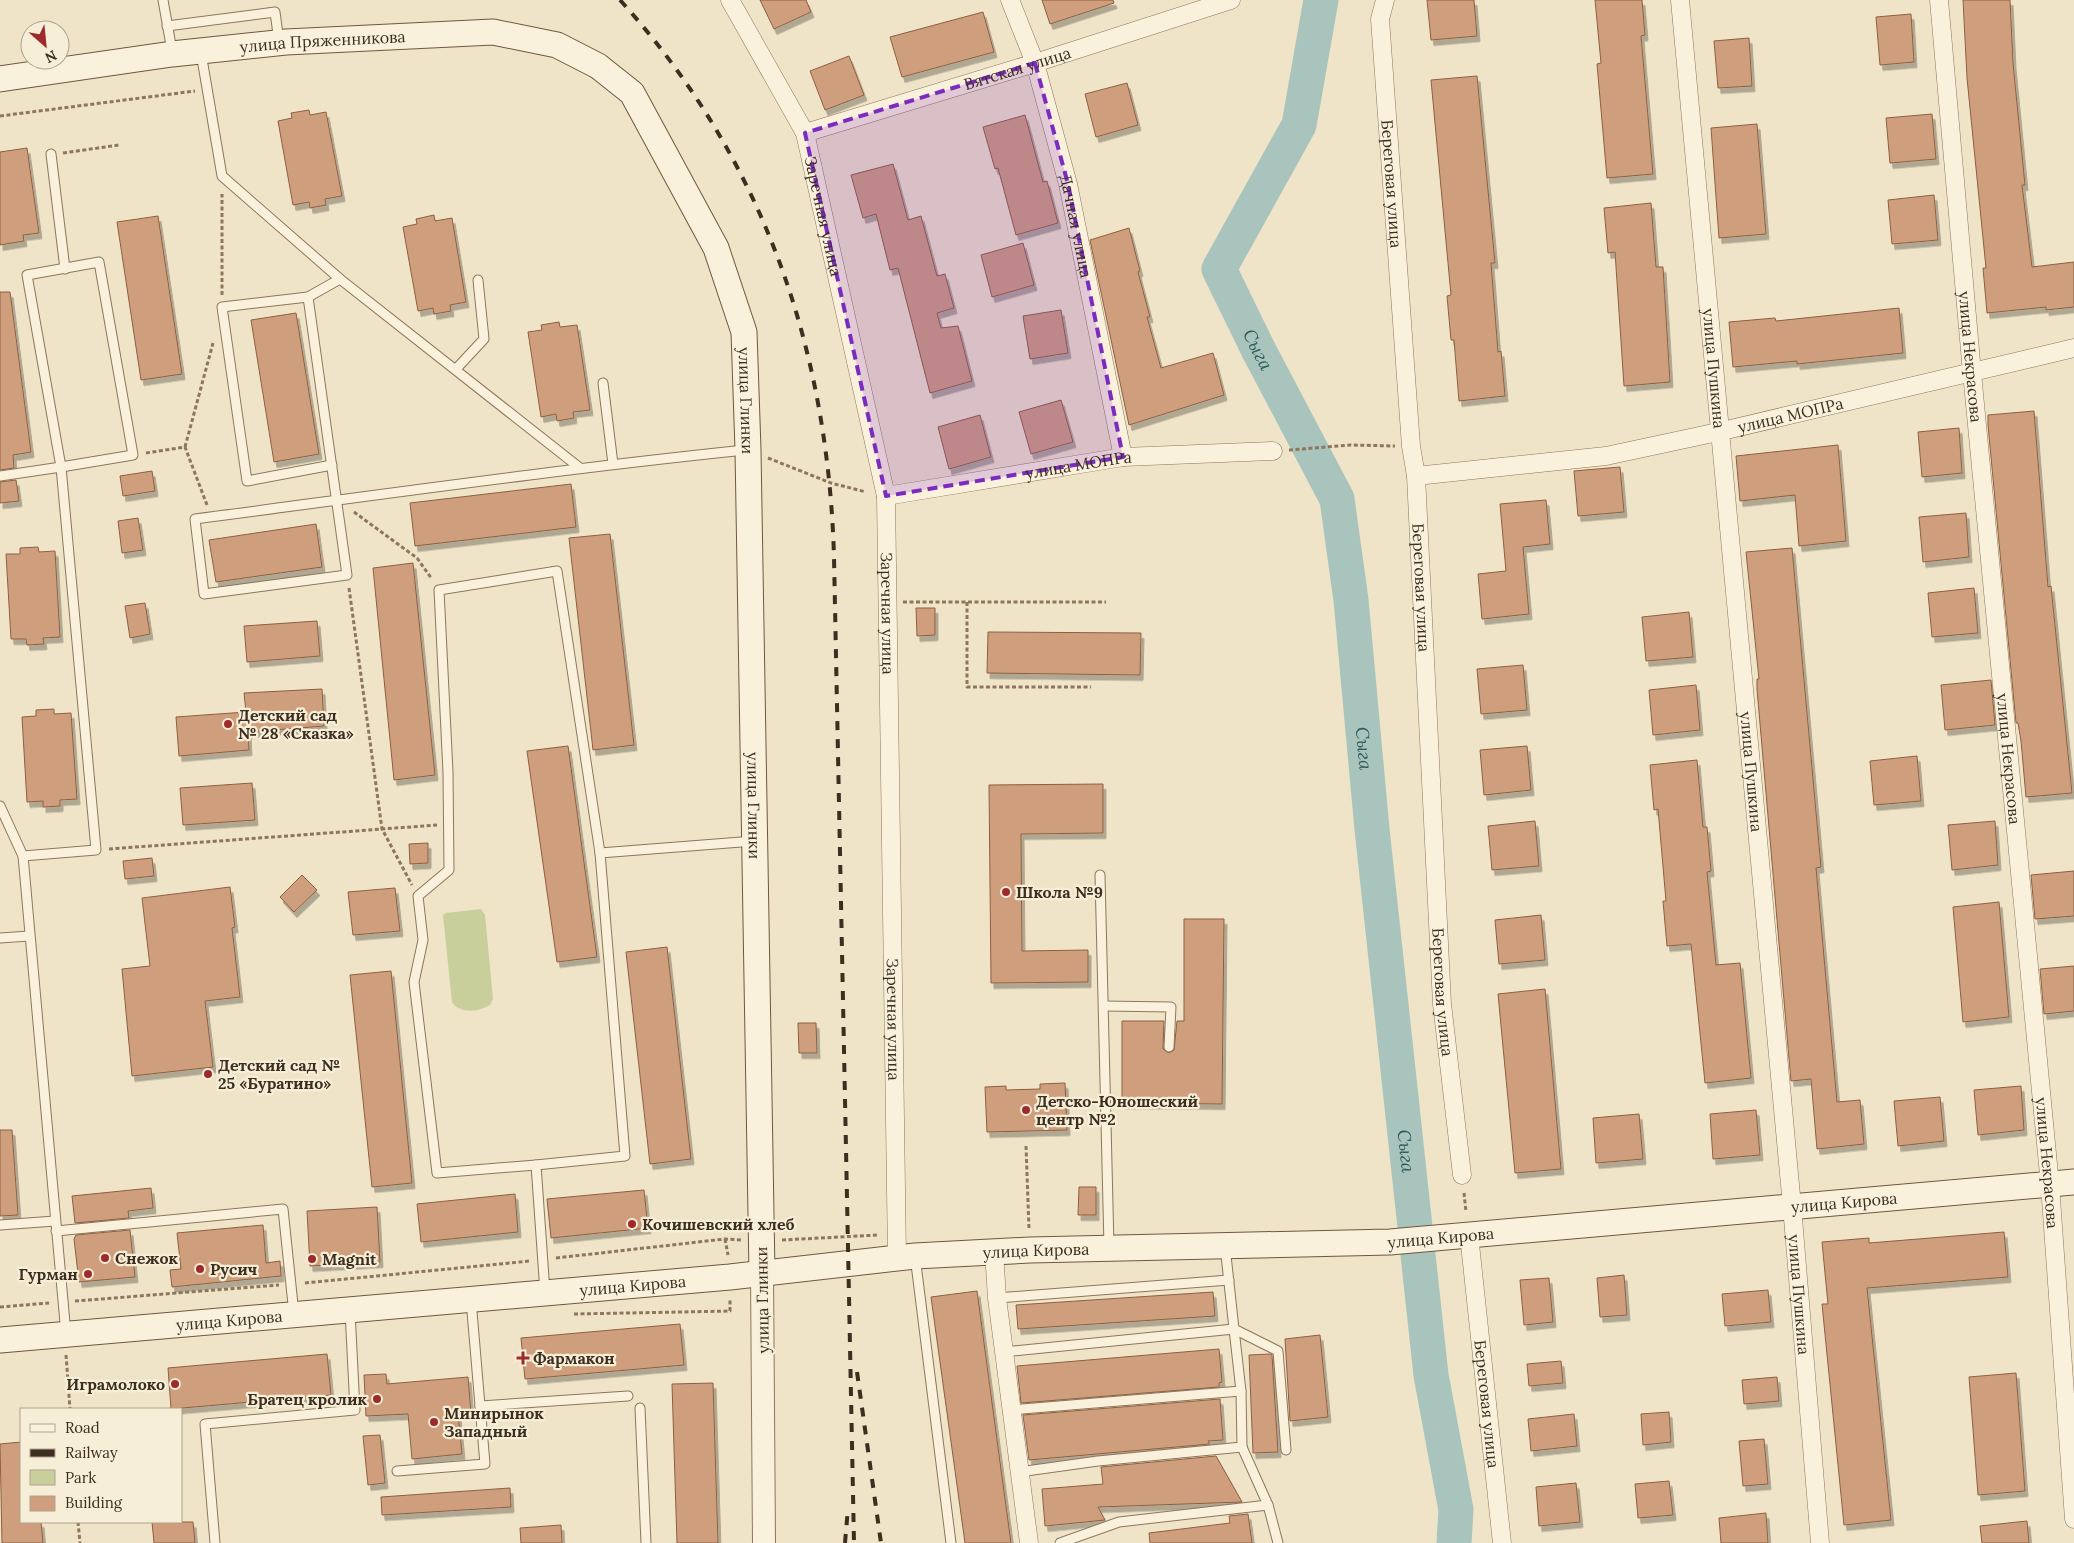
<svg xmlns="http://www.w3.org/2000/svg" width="2074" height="1543" font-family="Lora,serif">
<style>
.green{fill:#c9cf9b}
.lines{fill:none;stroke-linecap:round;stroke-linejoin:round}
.river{stroke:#a9c4bc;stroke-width:35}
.building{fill:#cf9f7d;stroke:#8d5f41;filter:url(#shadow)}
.service-casing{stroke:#8d765c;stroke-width:11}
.minor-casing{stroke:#8d765c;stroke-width:19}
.tertiary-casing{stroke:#8d765c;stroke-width:24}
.secondary-casing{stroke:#6f573f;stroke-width:27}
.path{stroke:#8d765c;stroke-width:3;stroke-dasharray:4 2.5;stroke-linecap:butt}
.service{stroke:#faf1dc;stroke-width:9}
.minor{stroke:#faf1dc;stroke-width:18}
.tertiary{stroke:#faf1dc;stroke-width:22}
.secondary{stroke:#faf1dc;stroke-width:25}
.rail{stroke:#3d2e20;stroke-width:4;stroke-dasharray:9 9;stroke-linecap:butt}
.marked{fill:#7b2cbf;fill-opacity:0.2;stroke:#7b2cbf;stroke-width:4;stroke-dasharray:10 6;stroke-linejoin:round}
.poi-dot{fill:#9e2a2b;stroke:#f7eed8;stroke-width:2}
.labels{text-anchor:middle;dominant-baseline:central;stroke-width:4.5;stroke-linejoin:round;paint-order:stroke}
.street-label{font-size:16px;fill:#3d2e20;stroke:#f7eed8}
.poi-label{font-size:16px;font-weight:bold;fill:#3d2e20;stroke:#f7eed8;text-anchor:start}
.water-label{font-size:18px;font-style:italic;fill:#2f5d5a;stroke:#f7eed8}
</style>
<defs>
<filter id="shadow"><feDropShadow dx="3" dy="5.5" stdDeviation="0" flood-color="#0004"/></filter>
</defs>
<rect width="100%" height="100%" fill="#f0e4c8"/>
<path class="green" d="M481 909 485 915 493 999 490 1005C479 1012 459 1014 452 1002L443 915 446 913Z"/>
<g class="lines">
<path class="river" id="s1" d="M1321 0 1299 125 1219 269 1258 349 1337 499 1351 600 1372 829 1431 1375 1456 1510 1454 1543"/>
</g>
<g class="building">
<polygon points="760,0 806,0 811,12 774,29"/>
<polygon points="1042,0 1113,0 1114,3 1050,24"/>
<polygon points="1427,0 1474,0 1477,36 1431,40"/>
<polygon points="1595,0 1642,0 1645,35 1641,36 1653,174 1607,178 1597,64 1601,63"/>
<polygon points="1963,0 2010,0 2013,63 2025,185 2022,185 2032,267 2074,262 2074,307 2046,310 2046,307 1987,313 1983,268 1986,268 1967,78"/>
<polygon points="983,12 994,52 902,77 890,37"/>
<polygon points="1911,14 1914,62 1880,65 1876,17"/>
<polygon points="1749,38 1752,86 1718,88 1714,41"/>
<polygon points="849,56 864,95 825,110 810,71"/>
<polygon points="1477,76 1495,263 1491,263 1498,352 1501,351 1505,396 1459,401 1454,340 1451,340 1447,296 1451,295 1431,80"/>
<polygon points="1127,83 1138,125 1096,137 1085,94"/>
<polygon points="309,110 310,115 326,112 342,196 325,199 326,205 310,208 309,202 293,205 278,121 292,118 291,113"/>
<polygon points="1932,114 1936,159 1890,163 1886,118"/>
<polygon points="1025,115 1043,182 1047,181 1058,223 1016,235 998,168 995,169 983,127"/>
<polygon points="1757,124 1766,234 1719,238 1711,128"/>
<polygon points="27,148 39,233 23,235 24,241 0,245 0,152"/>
<polygon points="893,164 908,220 921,216 937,276 945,274 954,308 937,313 941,328 958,326 972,381 930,393 898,268 890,270 876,214 863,218 851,175"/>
<polygon points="1934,195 1938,240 1892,244 1888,200"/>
<polygon points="1651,203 1656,267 1663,267 1670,382 1624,386 1615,252 1608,253 1604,208"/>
<polygon points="434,215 435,221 452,218 466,302 450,305 451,311 434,314 433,308 418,311 403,227 417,224 416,219"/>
<polygon points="158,216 182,374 141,380 117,222"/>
<polygon points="1129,228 1140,271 1138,272 1150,317 1147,317 1161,368 1213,353 1224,395 1129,425 1090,240"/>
<polygon points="1023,243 1034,285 992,297 981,255"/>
<polygon points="0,292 10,292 31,452 13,455 14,468 0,470"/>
<polygon points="1899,308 1903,353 1797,364 1797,361 1733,367 1729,322 1775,318 1776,321"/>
<polygon points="1061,310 1068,353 1030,359 1023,316"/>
<polygon points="296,313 319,454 274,462 251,320"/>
<polygon points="559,322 560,327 577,325 590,410 573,412 574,418 557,421 556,414 541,417 528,332 542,330 541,325"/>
<polygon points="1061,400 1073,442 1031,454 1019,412"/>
<polygon points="2034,411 2048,587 2051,586 2072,793 2026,797 2021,741 2018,723 2016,723 1988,425 1988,415"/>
<polygon points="980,415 991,457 949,469 938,427"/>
<polygon points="1959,428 1962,473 1922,477 1918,432"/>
<polygon points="1838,445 1846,541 1799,546 1795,495 1740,501 1736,456"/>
<polygon points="1620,467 1624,512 1578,516 1574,471"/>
<polygon points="152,471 155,491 123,496 120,476"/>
<polygon points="16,480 19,501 0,503 0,482"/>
<polygon points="571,484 576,527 415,546 410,503"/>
<polygon points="1546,500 1550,544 1523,547 1529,614 1482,619 1478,574 1506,571 1500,504"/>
<polygon points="1966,513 1969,557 1923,562 1919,517"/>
<polygon points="138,518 143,550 122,553 118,521"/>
<polygon points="316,524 322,567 216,582 209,540"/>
<polygon points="610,534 634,745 593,750 569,538"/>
<polygon points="38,547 39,552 55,551 60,637 43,638 44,644 27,645 26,639 11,639 6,554 20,554 20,548"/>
<polygon points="1792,548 1821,867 1816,868 1837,1102 1860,1100 1864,1144 1817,1149 1811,1079 1791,1081 1757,689 1757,679 1759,679 1746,552"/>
<polygon points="413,563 435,775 394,780 373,568"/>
<polygon points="1974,588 1978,633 1932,637 1928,593"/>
<polygon points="145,603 150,634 130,638 125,606"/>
<polygon points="916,608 935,608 935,635 917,636"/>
<polygon points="1689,612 1693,657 1646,661 1642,617"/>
<polygon points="317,621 320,656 247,662 244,626"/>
<polygon points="988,632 1141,633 1140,675 987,673"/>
<polygon points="1523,665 1527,710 1481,714 1477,669"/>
<polygon points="1991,680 1995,725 1945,730 1941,685"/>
<polygon points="1696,685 1700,730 1653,735 1649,690"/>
<polygon points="322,689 324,726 248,732 249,750 179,756 176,717 246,712 244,693"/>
<polygon points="54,709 54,714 71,713 77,799 60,800 60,806 43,807 43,801 27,802 22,717 36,716 36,710"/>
<polygon points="568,746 597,957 557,962 527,751"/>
<polygon points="1527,746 1531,790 1484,795 1480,750"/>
<polygon points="1917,756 1921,801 1874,805 1870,761"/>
<polygon points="1697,760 1703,827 1707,827 1711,871 1707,872 1716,965 1740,963 1751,1078 1705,1083 1691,944 1667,946 1663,901 1666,901 1658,809 1654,810 1650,765"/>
<polygon points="252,783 255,820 183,825 180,788"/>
<polygon points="1103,784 1103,833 1021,834 1022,951 1088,950 1088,982 991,983 989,785"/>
<polygon points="1535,821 1539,866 1492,870 1488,826"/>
<polygon points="1995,821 1998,865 1952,870 1948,825"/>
<polygon points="428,843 428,863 410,864 409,844"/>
<polygon points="152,858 154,876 125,879 123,861"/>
<polygon points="2074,871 2074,916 2035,919 2031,875"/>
<polygon points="302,875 317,890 294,912 280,897"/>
<polygon points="230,887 235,927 232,928 240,997 205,1001 213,1067 132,1076 122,969 150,966 142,898"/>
<polygon points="395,888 400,931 353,935 348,892"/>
<polygon points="1999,902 2009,1017 1963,1022 1953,907"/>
<polygon points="1541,915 1545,960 1499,964 1495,920"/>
<polygon points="1184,919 1224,919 1222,1104 1122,1103 1122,1021 1164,1021 1163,1049 1169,1053 1174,1050 1177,1021 1184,1021"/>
<polygon points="667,947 691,1159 650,1164 626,952"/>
<polygon points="2074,966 2074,1011 2044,1014 2040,969"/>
<polygon points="391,971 412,1183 372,1187 350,975"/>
<polygon points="1545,989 1561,1169 1515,1173 1498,994"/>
<polygon points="798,1023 816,1023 817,1053 799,1053"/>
<polygon points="1065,1083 1067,1130 987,1132 985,1087 1006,1086 1006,1090 1040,1089 1040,1084"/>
<polygon points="2021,1086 2024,1130 1978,1135 1974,1090"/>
<polygon points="1940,1097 1944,1141 1898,1146 1894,1101"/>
<polygon points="1756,1110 1760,1155 1713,1159 1710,1114"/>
<polygon points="1639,1114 1643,1159 1596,1163 1593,1118"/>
<polygon points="0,1130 12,1130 18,1215 0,1216"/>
<polygon points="1079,1187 1096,1187 1096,1215 1078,1215"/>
<polygon points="151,1188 153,1208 128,1211 129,1218 75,1223 72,1196"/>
<polygon points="644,1190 648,1228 551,1238 547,1199"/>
<polygon points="515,1194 518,1232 421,1242 417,1204"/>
<polygon points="377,1207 380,1262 310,1266 307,1211"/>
<polygon points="263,1225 266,1263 280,1261 281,1276 172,1287 170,1270 181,1269 177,1233"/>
<polygon points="130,1230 135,1277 79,1282 74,1239 76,1235"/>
<polygon points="2004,1232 2008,1277 1867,1288 1891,1520 1844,1525 1822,1304 1828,1304 1822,1242 1869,1238 1869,1243"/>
<polygon points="1624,1275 1627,1315 1600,1317 1597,1278"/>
<polygon points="1549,1278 1553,1322 1524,1325 1520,1280"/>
<polygon points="1768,1290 1771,1322 1725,1326 1722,1294"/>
<polygon points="977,1291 1000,1462 1011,1543 965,1543 931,1297"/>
<polygon points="1213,1292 1215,1316 1018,1329 1016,1305"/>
<polygon points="680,1324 684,1365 525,1379 521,1338"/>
<polygon points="1320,1335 1328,1417 1290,1421 1285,1339"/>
<polygon points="1219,1349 1222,1382 1219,1383 1219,1387 1021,1403 1017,1366"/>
<polygon points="327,1354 331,1395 171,1409 168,1368"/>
<polygon points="1270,1354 1272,1355 1278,1452 1253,1453 1249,1355"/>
<polygon points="1561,1361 1563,1383 1529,1386 1527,1364"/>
<polygon points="2016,1373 2025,1491 1978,1495 1969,1377"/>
<polygon points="386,1374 387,1384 468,1377 471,1413 458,1413 462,1454 412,1459 408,1414 366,1416 364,1375"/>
<polygon points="1777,1377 1779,1401 1744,1404 1742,1380"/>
<polygon points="713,1383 718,1543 677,1543 672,1384"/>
<polygon points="1220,1399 1223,1440 1208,1441 1210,1444 1029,1460 1023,1415"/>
<polygon points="1669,1412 1671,1442 1643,1445 1641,1414"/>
<polygon points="1574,1414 1577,1446 1531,1451 1528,1419"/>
<polygon points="380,1435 385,1483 368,1485 363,1436"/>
<polygon points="1764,1439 1768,1484 1743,1486 1739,1441"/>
<polygon points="21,1442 21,1522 41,1522 43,1543 2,1543 0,1444"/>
<polygon points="1216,1456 1242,1502 1098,1507 1105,1520 1045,1526 1042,1489 1103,1484 1101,1467"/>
<polygon points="1669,1481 1673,1515 1638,1518 1635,1484"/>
<polygon points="1576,1483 1580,1522 1539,1526 1536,1487"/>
<polygon points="510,1488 511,1507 382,1515 381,1497"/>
<polygon points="1766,1513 1768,1543 1721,1543 1719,1518"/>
<polygon points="1248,1514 1252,1543 1150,1543 1149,1533 1230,1523 1229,1516"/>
<polygon points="2027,1521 2029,1543 1982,1543 1980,1526"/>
<polygon points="152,1522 193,1522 195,1543 154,1543"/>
<polygon points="561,1525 562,1543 521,1543 520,1528"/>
</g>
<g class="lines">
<g class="service-casing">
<g id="service">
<polyline points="163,0 172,51"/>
<polyline points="167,26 275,12 279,42"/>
<polyline points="201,53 222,176 340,279 580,468"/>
<polyline points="51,154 65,269"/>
<polygon points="99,262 133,455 61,467 27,275"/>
<path d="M340 279 308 297 347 575 204 594 195 519C378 495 561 469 745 450"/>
<polyline points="308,297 222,307 247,481 332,465"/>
<polyline points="456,369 484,339 478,280"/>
<polyline points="603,383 613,464"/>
<polyline points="0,476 61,467 96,850 23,856"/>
<polyline points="0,806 23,856 66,1334"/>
<polyline points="1100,875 1109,1247"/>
<polyline points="0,938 29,936"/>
<polyline points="1104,1006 1171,1007 1169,1047"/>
<polyline points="536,1165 437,1173 414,982 423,940 418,896 449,870 448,772 439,590 557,571 600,853"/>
<polyline points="0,1225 55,1221"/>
<polyline points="56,1231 283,1209 294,1314"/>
<polyline points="1225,1246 1234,1329 1278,1351 1286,1450"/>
<polyline points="915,1256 951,1543"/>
<polyline points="545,1292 536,1165 625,1156 600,853 754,841"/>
<polyline points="997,1298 1229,1280"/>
<polyline points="1003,1352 1234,1329 1241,1391 1011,1410"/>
<polyline points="480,1406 628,1396"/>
<polyline points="640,1408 646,1543"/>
<polyline points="397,1471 485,1464 471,1300"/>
<polyline points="1019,1472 1098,1461 1242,1447 1241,1391"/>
<polyline points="1268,1505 1278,1543"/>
<polyline points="215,1543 205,1424 355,1410 350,1311"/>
<polyline points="1060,1543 1119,1522 1268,1505 1242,1447"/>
</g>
</g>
<g class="minor-casing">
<g id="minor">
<path id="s2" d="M730 0 805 133 886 496 897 1258"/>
<path id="s3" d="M1010 0 1035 63 1068 184 1123 457"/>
<path id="s4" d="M1385 0 1380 19 1411 446 1416 476 1442 1004 1462 1175"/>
<path id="s5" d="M1680 0 1792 1206 1820 1543"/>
<path id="s6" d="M1939 0 1972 373 2050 1185 2074 1519"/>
<path id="s7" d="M805 133 1035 63 1231 0"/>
<path id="s8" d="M1416 476 1606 456 1718 432 2074 348"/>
<path id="s9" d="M886 496 1123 457 1273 451"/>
<path id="s10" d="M1469 1235 1502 1543"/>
<polyline points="994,1251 997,1298 1029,1543"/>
</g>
</g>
<g class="tertiary-casing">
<polyline id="tertiary" points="762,1273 764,1543"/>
</g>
<g class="secondary-casing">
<g id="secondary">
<path id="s11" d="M0 79 172 54 286 42 493 32 557 45 598 66 632 93 716 248 744 332 748 450 762 1273"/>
<path id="s12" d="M0 1340 730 1277 915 1256 1030 1250 1390 1242 2074 1182"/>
</g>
</g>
<g class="path">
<polyline points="0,116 195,91"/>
<polyline points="63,153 119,145"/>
<polyline points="222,295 222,194"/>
<polyline points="185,447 213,343"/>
<polyline points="1289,450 1351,445 1395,446"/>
<polyline points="146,453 185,447 207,505"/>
<polyline points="768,458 831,483 866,492"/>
<polyline points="354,512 417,558 432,579"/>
<polyline points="349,588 382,829 412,885"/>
<polyline points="903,602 1106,602"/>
<polyline points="967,602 967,687 1091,687"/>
<polyline points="109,849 437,825"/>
<polyline points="1026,1146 1029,1229"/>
<polyline points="1464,1193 1466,1212"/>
<polyline points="725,1239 728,1255"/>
<polyline points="782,1240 878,1235"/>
<polyline points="556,1258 725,1239 741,1240"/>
<polyline points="305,1283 530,1261"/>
<polyline points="75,1301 279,1285"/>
<polyline points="0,1307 49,1303"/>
<polyline points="574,1314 730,1311 730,1299"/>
<polyline points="66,1355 70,1409"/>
<polyline points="78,1522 80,1543"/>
</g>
<use href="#service" class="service"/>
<use href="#minor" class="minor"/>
<use href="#tertiary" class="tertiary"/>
<use href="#secondary" class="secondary"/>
<g class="rail">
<path d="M620 0C762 157 828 346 834 557L854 1543"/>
<polyline points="857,1372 881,1543"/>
<polyline points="845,1543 848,1508"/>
</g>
</g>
<path class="marked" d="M1035 63 1068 184 1123 457 886 496 805 133Z"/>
<g class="poi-dot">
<circle cx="228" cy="724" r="5"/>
<circle cx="1006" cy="892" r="5"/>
<circle cx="208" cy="1074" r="5"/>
<circle cx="1026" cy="1110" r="5"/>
<circle cx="632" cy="1224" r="5"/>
<circle cx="105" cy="1258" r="5"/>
<circle cx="312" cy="1259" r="5"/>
<circle cx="200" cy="1269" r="5"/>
<circle cx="88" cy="1274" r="5"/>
<path d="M520.5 1350.5h5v5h5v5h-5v5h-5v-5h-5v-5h5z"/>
<circle cx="175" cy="1384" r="5"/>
<circle cx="377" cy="1399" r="5"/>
<circle cx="434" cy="1422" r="5"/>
</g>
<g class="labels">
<g class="street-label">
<text stroke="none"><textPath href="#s11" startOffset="325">улица Пряженникова</textPath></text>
<text stroke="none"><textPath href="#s7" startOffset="222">Вятская улица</textPath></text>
<text stroke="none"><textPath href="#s4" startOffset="185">Береговая улица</textPath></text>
<text stroke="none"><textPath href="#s2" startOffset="238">Заречная улица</textPath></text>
<text stroke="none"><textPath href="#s3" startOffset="236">Дачная улица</textPath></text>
<text stroke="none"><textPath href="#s6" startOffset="358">улица Некрасова</textPath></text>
<text stroke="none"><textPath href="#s5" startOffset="370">улица Пушкина</textPath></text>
<text stroke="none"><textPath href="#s11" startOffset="984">улица Глинки</textPath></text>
<text stroke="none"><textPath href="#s8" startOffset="380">улица МОПРа</textPath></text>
<text stroke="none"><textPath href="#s9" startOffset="195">улица МОПРа</textPath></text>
<text stroke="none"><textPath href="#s4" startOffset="590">Береговая улица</textPath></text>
<text stroke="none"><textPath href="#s2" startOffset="642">Заречная улица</textPath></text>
<text stroke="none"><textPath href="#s6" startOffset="762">улица Некрасова</textPath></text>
<text stroke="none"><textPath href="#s5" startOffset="775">улица Пушкина</textPath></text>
<text stroke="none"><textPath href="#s11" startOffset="1389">улица Глинки</textPath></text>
<text stroke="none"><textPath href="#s4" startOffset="995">Береговая улица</textPath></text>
<text stroke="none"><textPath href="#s2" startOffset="1048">Заречная улица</textPath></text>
<text stroke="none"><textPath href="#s6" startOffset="1168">улица Некрасова</textPath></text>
<text stroke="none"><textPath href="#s12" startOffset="1850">улица Кирова</textPath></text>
<text stroke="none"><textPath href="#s12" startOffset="1445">улица Кирова</textPath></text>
<text stroke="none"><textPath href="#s12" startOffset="1040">улица Кирова</textPath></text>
<text stroke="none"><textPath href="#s12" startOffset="635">улица Кирова</textPath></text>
<text stroke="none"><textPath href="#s5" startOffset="1300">улица Пушкина</textPath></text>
<text transform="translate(762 1300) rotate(-91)">улица Глинки</text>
<text stroke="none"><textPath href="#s12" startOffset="230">улица Кирова</textPath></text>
<text stroke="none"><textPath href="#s10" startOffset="170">Береговая улица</textPath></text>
</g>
<g class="poi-label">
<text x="238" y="715">Детский сад<tspan x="238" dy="18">№ 28 «Сказка»</tspan></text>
<text x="1016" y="892">Школа №9</text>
<text x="218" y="1065">Детский сад №<tspan x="218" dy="18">25 «Буратино»</tspan></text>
<text x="1036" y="1101">Детско-Юношеский<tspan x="1036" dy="18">центр №2</tspan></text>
<text x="642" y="1224">Кочишевский хлеб</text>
<text x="115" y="1258">Снежок</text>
<text x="322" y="1259">Magnit</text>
<text x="210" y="1269">Русич</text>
<text x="78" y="1274" text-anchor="end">Гурман</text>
<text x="533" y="1358">Фармакон</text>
<text x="165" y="1384" text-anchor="end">Играмолоко</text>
<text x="367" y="1399" text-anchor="end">Братец кролик</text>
<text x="444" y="1413">Минирынок<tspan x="444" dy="18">Западный</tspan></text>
</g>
<g class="water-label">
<text stroke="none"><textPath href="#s1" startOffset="381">Сыга</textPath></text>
<text stroke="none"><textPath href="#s1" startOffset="801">Сыга</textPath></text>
<text stroke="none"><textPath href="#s1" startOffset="1206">Сыга</textPath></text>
</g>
</g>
<rect x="20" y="1408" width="162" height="115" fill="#f7eed8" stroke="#ada18e"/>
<rect x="30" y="1424" width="25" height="8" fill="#faf1dc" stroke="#ada18e"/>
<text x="65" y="1433" font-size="15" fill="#3d2e20">Road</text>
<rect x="30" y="1449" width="25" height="8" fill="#3d2e20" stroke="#ada18e"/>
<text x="65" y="1458" font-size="15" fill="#3d2e20">Railway</text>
<rect x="30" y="1470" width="25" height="15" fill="#c9cf9b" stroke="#ada18e"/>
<text x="65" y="1483" font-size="15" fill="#3d2e20">Park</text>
<rect x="30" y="1496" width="25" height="15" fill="#cf9f7d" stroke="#ada18e"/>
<text x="65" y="1508" font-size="15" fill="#3d2e20">Building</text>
<g transform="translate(45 45) rotate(153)"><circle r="24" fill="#f7eed8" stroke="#ada18e"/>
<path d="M0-4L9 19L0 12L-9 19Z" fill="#9e2a2b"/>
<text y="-8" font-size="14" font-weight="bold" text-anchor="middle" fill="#3d2e20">N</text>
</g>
</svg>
